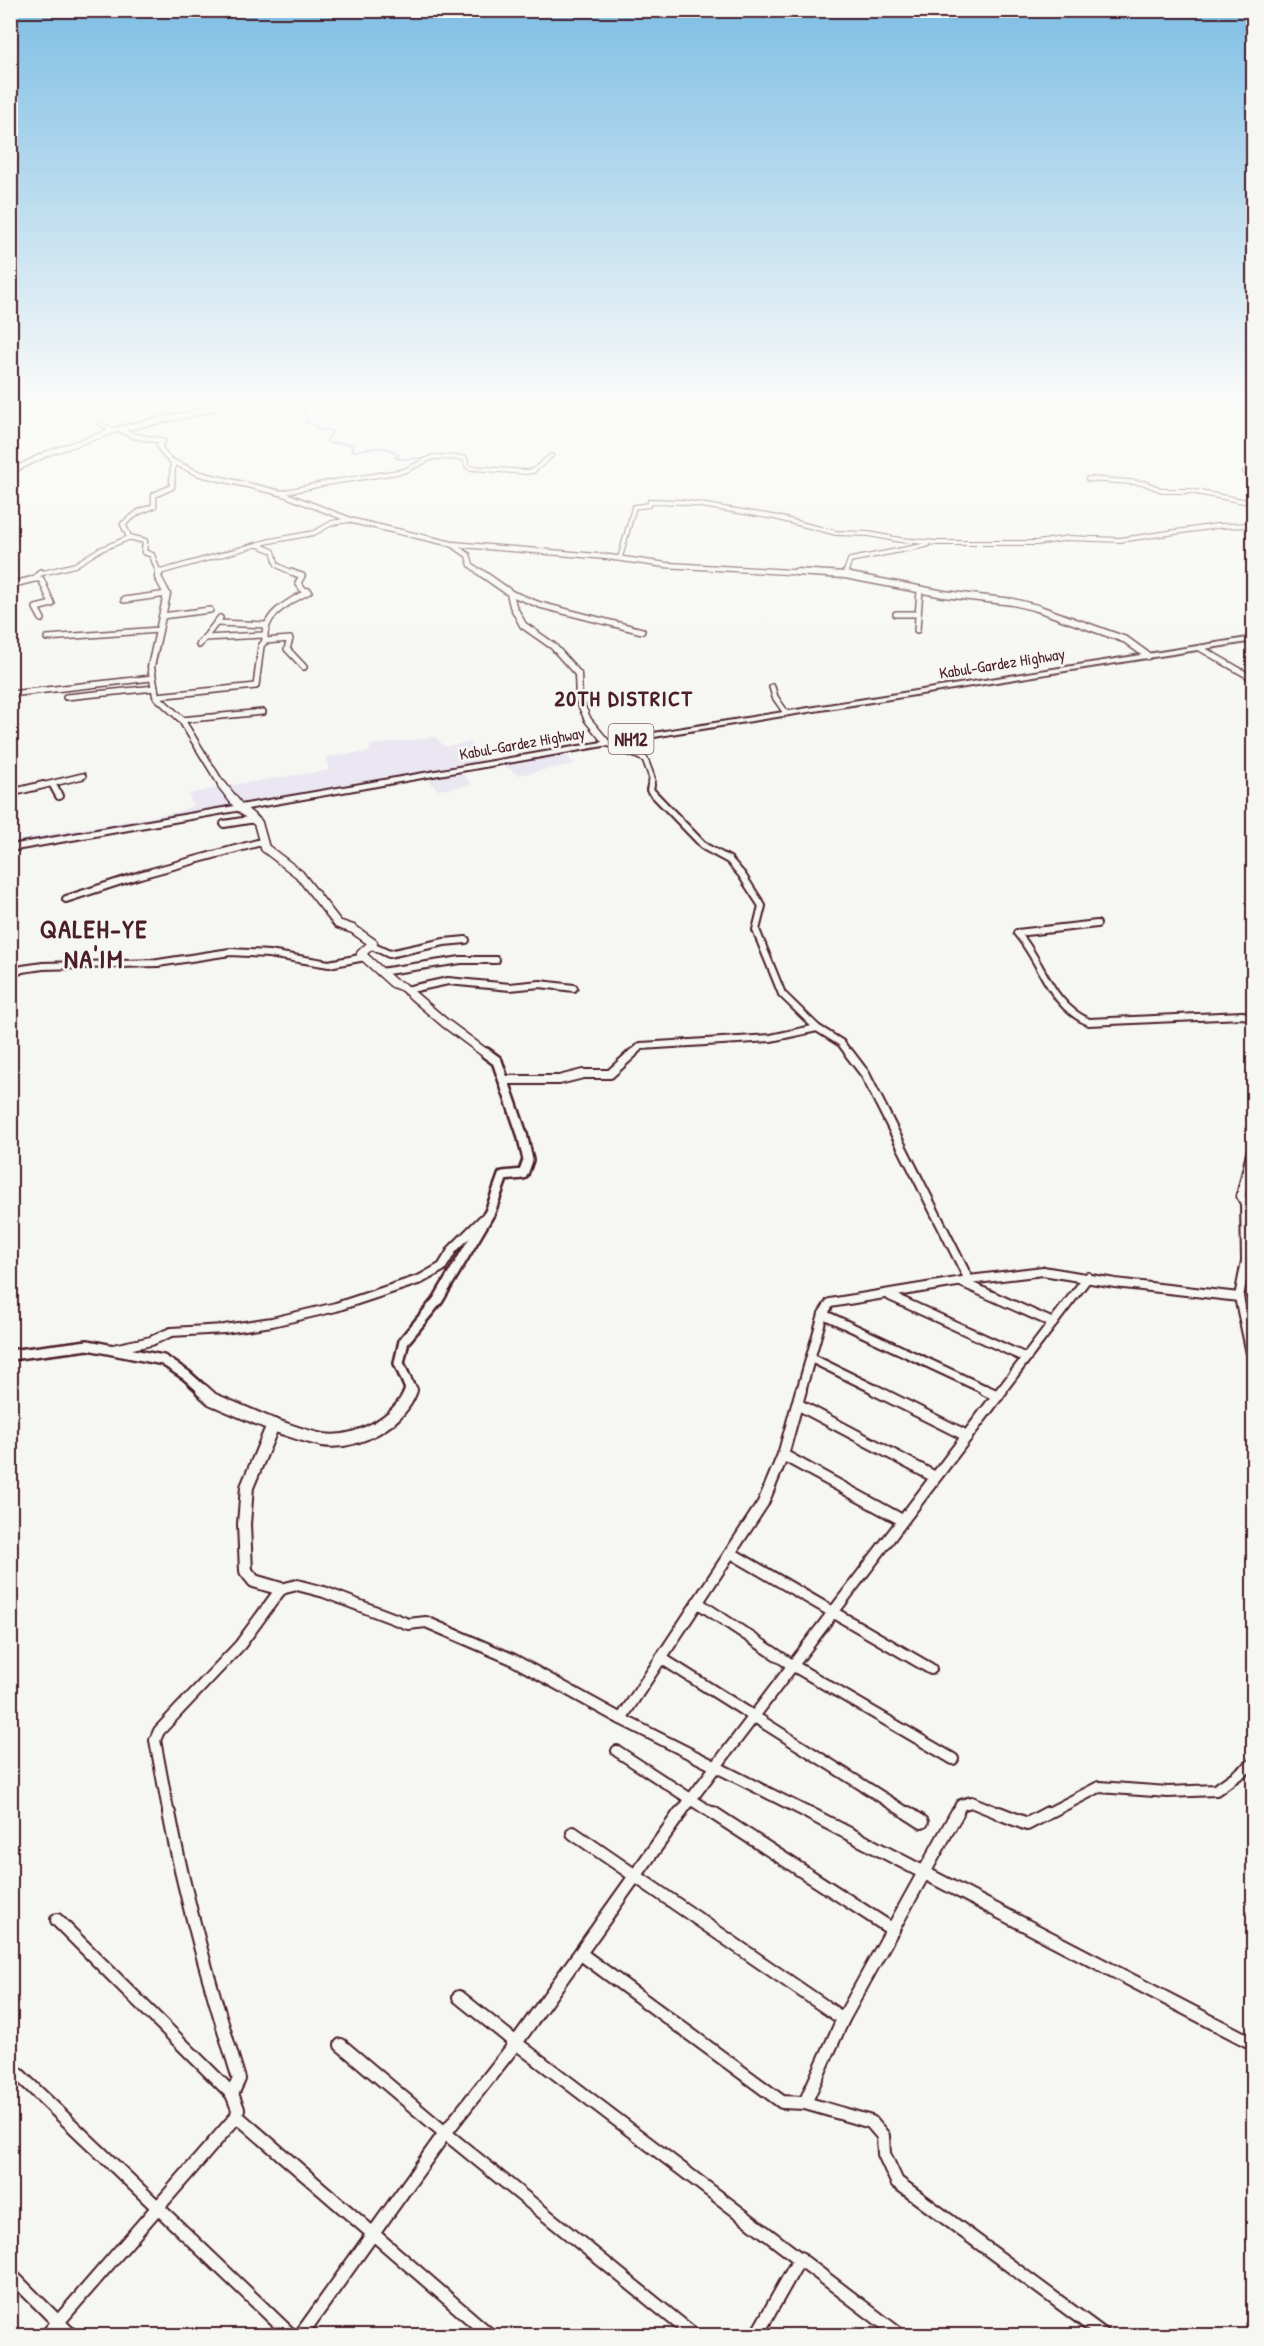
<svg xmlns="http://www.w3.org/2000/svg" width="1264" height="2346" font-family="'Patrick Hand',sans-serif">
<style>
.built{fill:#eae6f2}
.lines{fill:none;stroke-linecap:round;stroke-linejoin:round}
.stream{stroke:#6a8796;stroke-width:1.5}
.minor-far5-casing{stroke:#4a1f2b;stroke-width:6}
.minor-far4-casing{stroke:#4a1f2b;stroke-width:8}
.minor-far3-casing{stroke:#4a1f2b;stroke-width:10}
.minor-far2-casing{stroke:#4a1f2b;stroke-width:12}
.minor-far1-casing{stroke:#4a1f2b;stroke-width:14}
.minor-casing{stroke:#4a1f2b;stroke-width:16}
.tertiary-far4-casing{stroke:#4a1f2b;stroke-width:7}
.tertiary-far3-casing{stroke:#4a1f2b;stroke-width:9}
.tertiary-far2-casing{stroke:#4a1f2b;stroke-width:11}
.tertiary-far1-casing{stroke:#4a1f2b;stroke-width:14}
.tertiary-casing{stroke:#4a1f2b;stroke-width:16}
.secondary-casing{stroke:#4a1f2b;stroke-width:8}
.trunk-casing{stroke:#4a1f2b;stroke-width:4}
.minor-far5{stroke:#f6f6f2;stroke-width:4}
.minor-far4{stroke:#f6f6f2;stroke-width:5}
.minor-far3{stroke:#f6f6f2;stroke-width:6}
.minor-far2{stroke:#f6f6f2;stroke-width:8}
.minor-far1{stroke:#f6f6f2;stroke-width:10}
.minor{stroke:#f6f6f2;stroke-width:12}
.tertiary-far4{stroke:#f6f6f2;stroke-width:4.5}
.tertiary-far3{stroke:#f6f6f2;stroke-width:6}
.tertiary-far2{stroke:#f6f6f2;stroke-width:8}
.tertiary-far1{stroke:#f6f6f2;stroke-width:9}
.tertiary{stroke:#f6f6f2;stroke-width:12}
.secondary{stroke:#f6f6f2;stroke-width:5}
.trunk{fill:#f6f6f2;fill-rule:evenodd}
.labels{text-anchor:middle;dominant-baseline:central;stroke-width:5;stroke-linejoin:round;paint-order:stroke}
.far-street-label{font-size:16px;fill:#4a1f2b;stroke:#f6f6f2}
.shield{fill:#f6f6f2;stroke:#7e6067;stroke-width:1.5}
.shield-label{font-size:18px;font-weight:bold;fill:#4a1f2b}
.far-district-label{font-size:22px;font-weight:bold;letter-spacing:1.5px;fill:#4a1f2b;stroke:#f6f6f2}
.district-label{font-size:26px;font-weight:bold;letter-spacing:1.5px;fill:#4a1f2b;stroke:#f6f6f2}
</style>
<rect width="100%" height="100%" fill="#f6f6f2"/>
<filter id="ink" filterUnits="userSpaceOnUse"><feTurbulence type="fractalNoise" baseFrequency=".0167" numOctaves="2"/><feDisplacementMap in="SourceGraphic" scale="12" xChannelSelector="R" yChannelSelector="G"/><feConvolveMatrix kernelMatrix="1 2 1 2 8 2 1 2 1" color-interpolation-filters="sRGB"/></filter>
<g filter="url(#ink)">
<g class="built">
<polygon points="436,737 444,747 469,742 485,761 11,847 10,839 12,841 178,812 193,806 189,794 232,785 330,770 326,757 370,752 370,746 373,745"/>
<polygon points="564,754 575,764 518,775 501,764"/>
<polygon points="460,771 472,785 438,790 426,777"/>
</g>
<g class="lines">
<g class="stream">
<path d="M316 404 308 405 302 411 307 420 304 423 315 424 316 429 333 431 327 441 329 443 355 444 351 449 354 451C372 449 383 443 399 455L395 457 399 459 429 458"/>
<polyline points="10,408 14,412"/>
</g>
<g class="minor-far5-casing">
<g id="minor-far5">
<polyline points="101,424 112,430"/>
<polyline points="1245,472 1254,476"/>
<polyline points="1088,479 1144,483 1164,491 1190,491 1254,503"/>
<polyline points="281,493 327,483 404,471 433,457 465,458 467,466 471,468 526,472 533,471 551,456"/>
<polyline points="258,545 273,551 277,565 294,574"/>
<polyline points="620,558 634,507 649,505 650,501 682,502 774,517 836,533 869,534 900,540 938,543 1037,543 1069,538 1120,540 1217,526 1254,525"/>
<polyline points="160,572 270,541 314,533 332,523 349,520"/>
<polyline points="39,574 75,565 99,550 131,537"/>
<polyline points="845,574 850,560 927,545"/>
</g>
</g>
<g class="minor-far4-casing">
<g id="minor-far4">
<polyline points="845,575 846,572"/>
<polyline points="34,579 41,579 52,604 36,608 42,619"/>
<polyline points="10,585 34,579 41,572"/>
<polyline points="510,593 540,605 642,631"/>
<polyline points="124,600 167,594"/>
<polyline points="896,614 916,614"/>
<polyline points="162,616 210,610"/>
<polyline points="216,623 267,625"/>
<polyline points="917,630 920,590"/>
<polyline points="47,638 159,630"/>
<polyline points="205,638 264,635"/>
<path d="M265 641C262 614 289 602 309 591L303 590 298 583 302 576 291 572"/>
<polyline points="199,645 220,618"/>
<polyline points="1200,648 1254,679"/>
<polyline points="772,687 775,697 786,713"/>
<polyline points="10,694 152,678"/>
<polyline points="156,696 256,686 261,646 265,641 290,639 287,649 304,667"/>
<polyline points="66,697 155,688"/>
<polyline points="181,720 263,712"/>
<polyline points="607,743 645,759 652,778 651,787"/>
<polyline points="52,784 54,787"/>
<polyline points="37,787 83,776"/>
</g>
</g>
<g class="minor-far3-casing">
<g id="minor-far3">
<polyline points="53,785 59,796"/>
<polyline points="651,785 650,790 705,847 729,860 742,875 762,906 756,930 782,994 817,1028 841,1043 850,1055"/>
<polyline points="10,793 43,785"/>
<polyline points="224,824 255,819"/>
<polyline points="66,899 140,875 261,842"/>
<path d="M1097 924 1017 933C1043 962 1049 1005 1089 1022L1242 1015 1254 1017"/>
<polyline points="372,946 389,954 444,942 466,940"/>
<polyline points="380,972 461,960 496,960"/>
<polyline points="10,976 22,969 43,966 158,963 230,952 269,954 329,964 365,957"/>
<polyline points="406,990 448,981 510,987 540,984 574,988"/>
<polyline points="631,1055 641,1046 771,1038 817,1028"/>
</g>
</g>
<g class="minor-far2-casing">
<g id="minor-far2">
<polyline points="849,1053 865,1074 969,1280"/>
<polyline points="505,1080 559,1080 583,1074 610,1074 633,1053"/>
<polyline points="1254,1141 1241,1196 1245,1203 1246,1261 1239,1297 1254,1368"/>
<polyline points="961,1282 1053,1323"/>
<polyline points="890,1296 1026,1358"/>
<polyline points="823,1314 988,1391"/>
<polyline points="113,1349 151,1341 171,1332 224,1329 272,1322 336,1307 421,1279 442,1267 453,1249 484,1218"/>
<polyline points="811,1358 878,1391"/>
<polyline points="801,1391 823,1314 830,1303 969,1280 1043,1271 1115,1283 1239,1297"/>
<polyline points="1001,1391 1088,1277"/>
</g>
</g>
<g class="minor-far1-casing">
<g id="minor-far1">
<polyline points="875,1390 967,1436"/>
<polyline points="985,1390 998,1396"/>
<polyline points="797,1404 935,1477"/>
<polyline points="783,1455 902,1520"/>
<polyline points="731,1553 931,1669"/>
<polyline points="697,1602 792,1665 953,1759"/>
<polyline points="661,1658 910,1815"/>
<polyline points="621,1719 763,1503 783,1455 801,1390"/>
<polyline points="617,1751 715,1815"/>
<polyline points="169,1815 155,1740 159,1731 240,1645 281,1589 297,1585 324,1592 408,1624 426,1622 512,1659 621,1719 812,1815"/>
<polyline points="679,1815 1002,1390"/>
<polyline points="956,1815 961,1805 971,1802 1003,1815"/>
<polyline points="1045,1815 1099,1787 1168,1792 1216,1790 1254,1763"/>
</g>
</g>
<g class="minor-casing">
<g id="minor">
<path d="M169 1813C186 1903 212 1992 239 2079L232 2094"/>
<polyline points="713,1813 893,1930"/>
<polyline points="809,1813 1254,2044"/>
<polyline points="908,1813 922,1822"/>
<polyline points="999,1813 1027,1824 1048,1813"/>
<polyline points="573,1833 843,2019"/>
<polyline points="57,1920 232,2094 238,2109 237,2116 491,2336"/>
<polyline points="581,1954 782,2102 805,2103 871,2122 883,2136 884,2154 897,2182 1105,2336"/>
<polyline points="459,1997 516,2043 901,2336"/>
<polyline points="341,2045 445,2133 695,2336"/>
<polyline points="10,2066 292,2336"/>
<polyline points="805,2103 843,2019 957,1813"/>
<polyline points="10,2274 72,2336"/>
<polyline points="46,2336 237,2116"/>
<polyline points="300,2336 445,2133 516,2043 680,1813"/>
<polyline points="756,2336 800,2258"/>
</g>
</g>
<g class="tertiary-far4-casing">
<g id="tertiary-far4">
<polyline points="1250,404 1254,410"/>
<polyline points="10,472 48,453 119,429 134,436 163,441 159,446 165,456 173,462 200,474 281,493 353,521 452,544 608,557 666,565 823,574"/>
<polyline points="453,545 468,555 471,565 482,574"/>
<polyline points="159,574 152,555 144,552 145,541 129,537 123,524 139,512 154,506 154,495 172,487 173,462"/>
</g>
</g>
<g class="tertiary-far3-casing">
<g id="tertiary-far3">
<polyline points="160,572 158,577 167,594 151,667 156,696 181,719 223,787"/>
<polyline points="480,572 510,593 513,606 523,625 553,646 578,674 579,700 588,720 607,743"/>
<polyline points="796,572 845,575 944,594 1013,602 1037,608 1126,640 1148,656"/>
</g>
</g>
<g class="tertiary-far2-casing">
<polyline id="tertiary-far2" points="222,785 239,807 258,823 265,848 299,874 338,924 353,929 373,943 361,954 393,983 403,987 445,1023 488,1055"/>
</g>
<g class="tertiary-far1-casing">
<g id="tertiary-far1">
<polyline points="10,1355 88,1345 163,1360 186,1375 204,1391"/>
<polyline points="411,1391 399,1363 404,1341 438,1300 490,1212 503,1176 523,1174 528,1160 522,1134 497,1061 486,1053"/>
</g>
</g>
<g class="tertiary-casing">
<g id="tertiary">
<polyline points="202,1390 212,1399 273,1425 247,1487 244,1524 246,1571 254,1581 281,1589"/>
<path d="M273 1425C289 1430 306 1437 323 1440 356 1445 400 1421 411 1390"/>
</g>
</g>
<g class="secondary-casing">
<polyline id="secondary" points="119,429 204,411 223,404"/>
</g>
<g class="trunk-casing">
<polygon id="trunk" points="1254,637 1254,641 677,733 10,851 10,845 677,729"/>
</g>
<use href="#minor-far5" class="minor-far5"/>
<use href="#minor-far4" class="minor-far4"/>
<use href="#minor-far3" class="minor-far3"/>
<use href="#minor-far2" class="minor-far2"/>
<use href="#minor-far1" class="minor-far1"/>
<use href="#minor" class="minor"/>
<use href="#tertiary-far4" class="tertiary-far4"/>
<use href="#tertiary-far3" class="tertiary-far3"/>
<use href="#tertiary-far2" class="tertiary-far2"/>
<use href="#tertiary-far1" class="tertiary-far1"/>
<use href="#tertiary" class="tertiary"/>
<use href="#secondary" class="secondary"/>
<use href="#trunk" class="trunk"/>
</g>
</g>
<linearGradient id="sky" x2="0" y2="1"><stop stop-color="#7ebee4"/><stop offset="0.55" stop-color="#fbfbf9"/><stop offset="1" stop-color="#fbfbf9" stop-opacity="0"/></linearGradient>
<rect width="1264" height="732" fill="url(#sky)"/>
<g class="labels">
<g class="far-street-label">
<text transform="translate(1002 663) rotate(-9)">Kabul-Gardez Highway</text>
<text transform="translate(522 743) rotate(-10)">Kabul-Gardez Highway</text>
</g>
<rect class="shield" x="608.5" y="724" width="45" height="30" rx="4.5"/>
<g class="shield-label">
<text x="631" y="739">NH12</text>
</g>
<g class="far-district-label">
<text x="624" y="698">20TH DISTRICT</text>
</g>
<g class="district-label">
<text x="94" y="928">QALEH-YE<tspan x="94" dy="30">NA'IM</tspan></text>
</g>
</g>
<rect width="1264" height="2346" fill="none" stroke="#f6f6f2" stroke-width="36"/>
<rect x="18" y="18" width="1228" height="2310" fill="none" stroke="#4a1f2b" stroke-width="2" filter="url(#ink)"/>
</svg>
